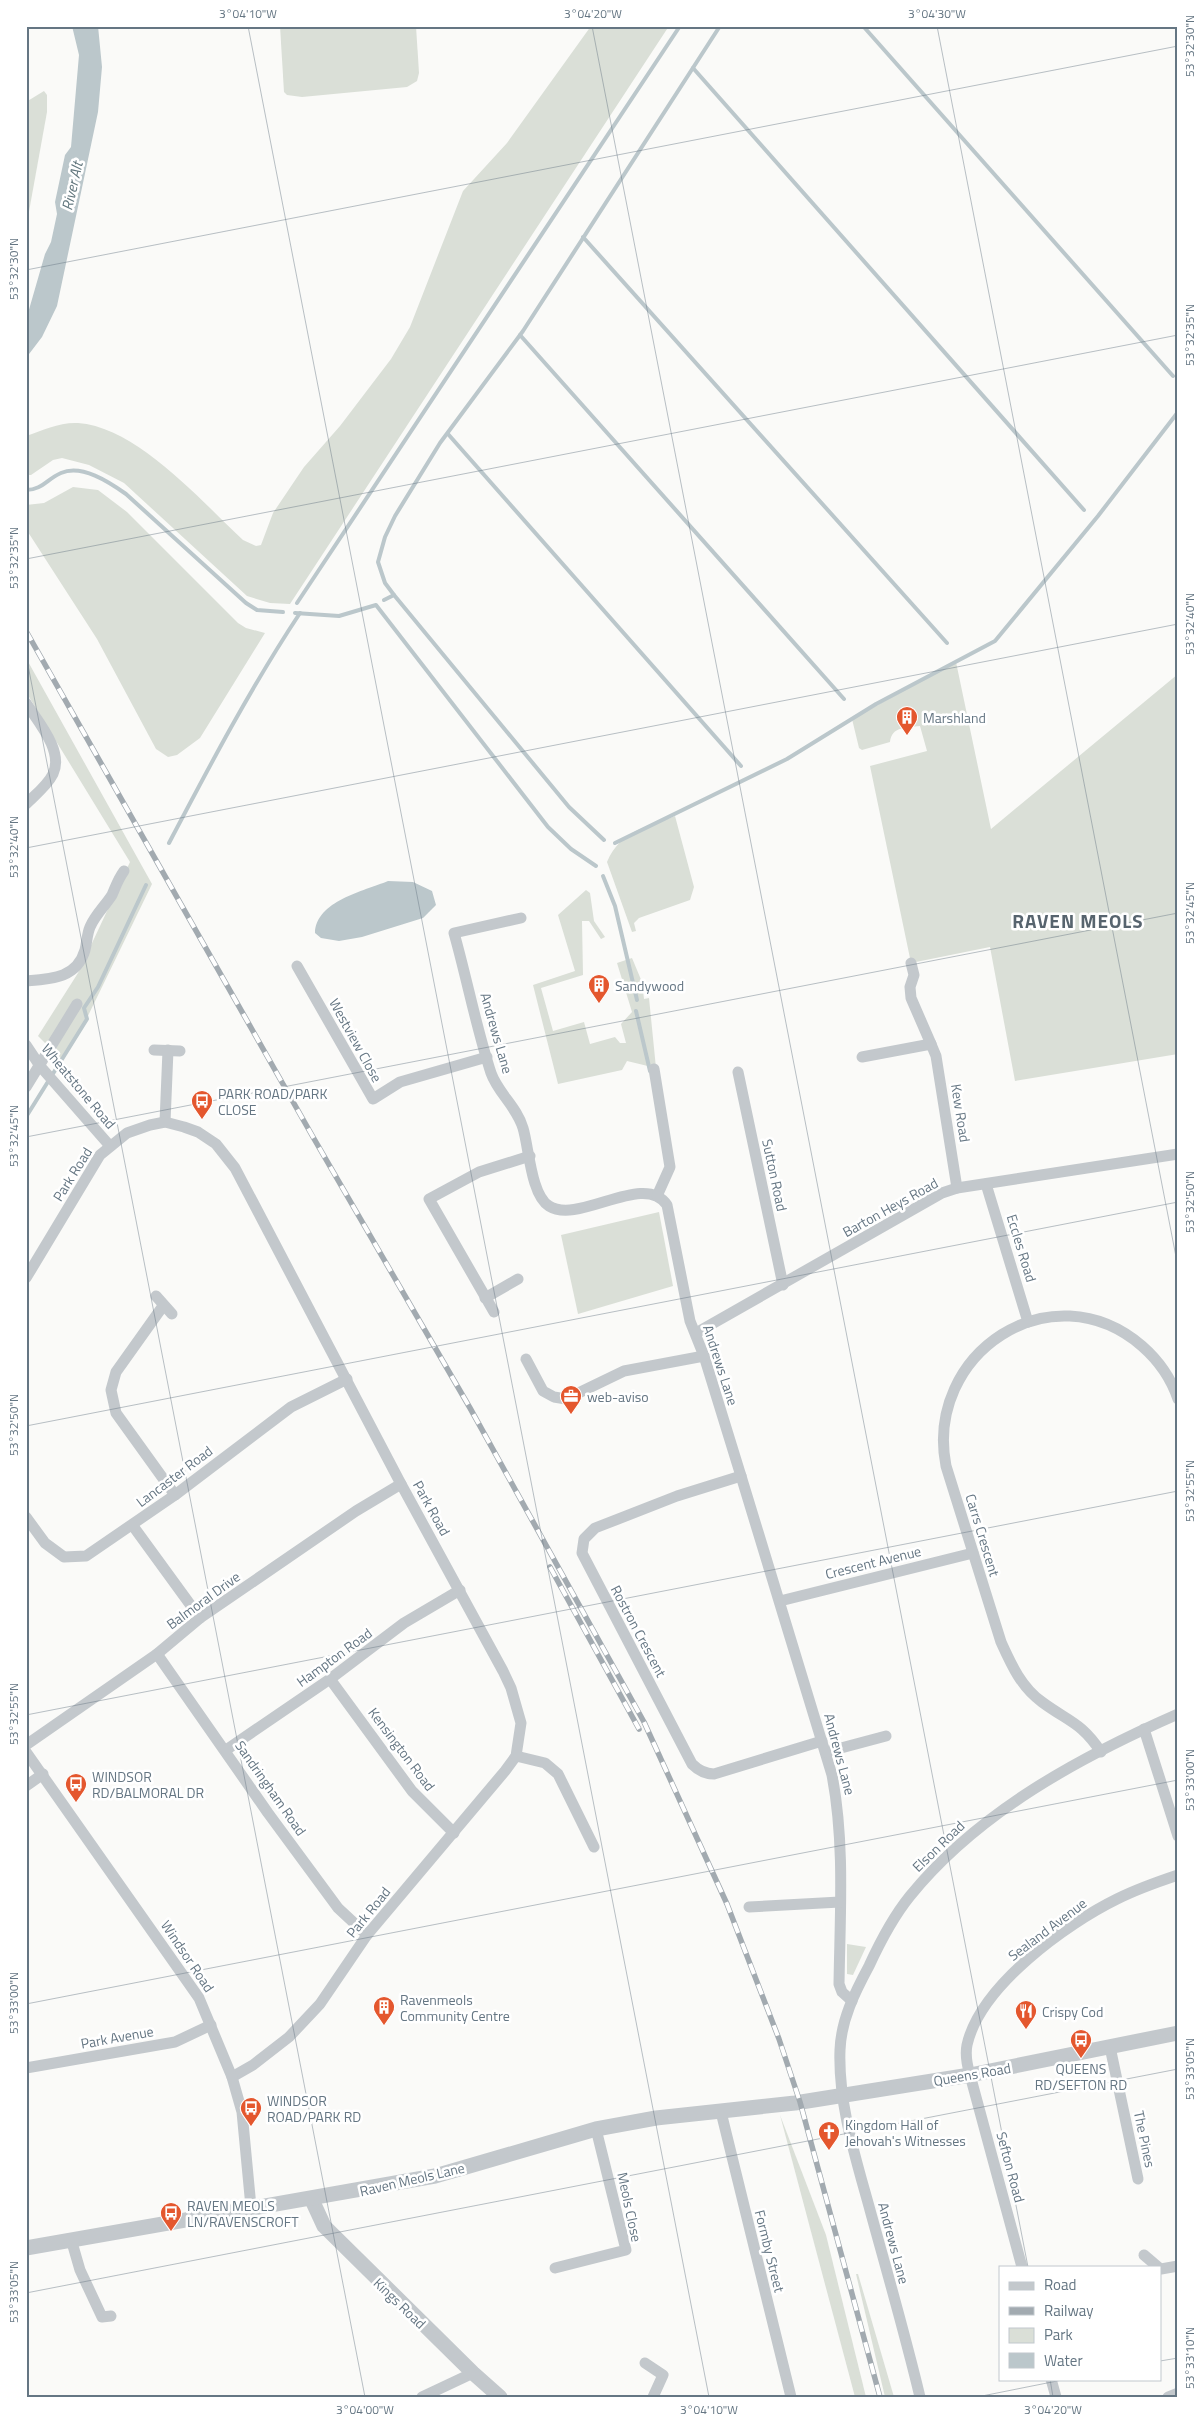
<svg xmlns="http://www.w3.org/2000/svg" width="1204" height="2423" font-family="'Titillium Web',sans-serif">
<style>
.green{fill:#dadfd7}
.water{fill:#bbc7cb}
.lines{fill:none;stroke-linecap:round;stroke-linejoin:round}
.stream{stroke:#bbc7cb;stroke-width:4}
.minor{stroke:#c3c8cc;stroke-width:11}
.tertiary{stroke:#c3c8cc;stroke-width:15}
.rail-casing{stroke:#a2aab0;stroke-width:5.5}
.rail{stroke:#fff;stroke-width:4;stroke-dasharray:11;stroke-linecap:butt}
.ticks{fill:none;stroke:#657683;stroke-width:1;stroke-opacity:0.45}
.labels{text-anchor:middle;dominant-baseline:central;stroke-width:5;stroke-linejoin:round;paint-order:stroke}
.poi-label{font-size:14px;fill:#657683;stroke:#fff;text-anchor:start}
.street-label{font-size:14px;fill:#657683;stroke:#fff}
.water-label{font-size:15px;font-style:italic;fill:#60757c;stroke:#fff}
.district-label{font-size:19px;font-weight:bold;letter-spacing:1px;fill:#57646e;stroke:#fff}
.neatline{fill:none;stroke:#657683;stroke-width:2}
.ticks-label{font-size:12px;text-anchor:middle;fill:#657683}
</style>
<rect width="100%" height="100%" fill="#fafaf8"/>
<g class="green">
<polygon points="280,26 416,26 419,73 417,81 407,87 302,97 287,95 284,92"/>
<path d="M591 26H669L290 604 270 603 247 596 124 483 89 465 62 458 53 460 31 475H26V436C43 430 60 422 78 423 137 427 201 501 243 540L256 546 261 545 273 513 304 467 340 426 391 359 410 327 463 191 507 143Z"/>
<polygon points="44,91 47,95 47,112 26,228 26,102"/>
<polygon points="73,487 98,490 127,512 238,623 246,628 265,633 200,738 177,755 168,757 156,749 97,639 26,529 26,505 44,503"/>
<polygon points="26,658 152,884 85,1022 61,1059 38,1036 78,973 130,862 26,692"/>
<path d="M956 662 991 829 1178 674V1054L1015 1081 990 947 911 963 870 766 927 751 920 726C906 728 892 726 890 742L862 750 859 748 852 719Z"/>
<path d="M675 816 694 887 690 900 639 918 634 923 636 931 632 932 607 862C621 830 645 828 675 816Z"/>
<polygon points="586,890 590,893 594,921 605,937 601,939 589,921 582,921 583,975 541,988 553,1031 584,1022 590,1044 615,1037 620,1043 626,1043 621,1024 632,1012 617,963 632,958 642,982 644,999 649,998 656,1068 627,1061 622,1070 558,1084 533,985 575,971 558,915"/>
<polygon points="659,1212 673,1286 578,1314 561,1235"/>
<polygon points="847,1944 866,1947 853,1975 847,1974"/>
<polygon points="780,2115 826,2235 866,2397 855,2397"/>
<polygon points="856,2274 858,2274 894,2397 885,2397"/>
</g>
<g class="water">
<polygon points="72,26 98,26 102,67 98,112 57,306 42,337 26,358 26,320 45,254 51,242 57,214 55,202 65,155 71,147 79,55"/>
<path d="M388 881 413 882 432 891 436 905 423 918 362 937 339 941 321 938 315 933C316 901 364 891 388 881Z"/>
</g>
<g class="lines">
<g class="stream">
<polyline points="863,26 1173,376"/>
<polyline points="693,68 1084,510"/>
<polyline points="583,237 947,643"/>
<polyline points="520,335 844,699"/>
<polyline points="448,434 741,766"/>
<path d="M26 490C42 490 47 479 61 473 82 464 109 482 126 494L246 603 257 610 283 612"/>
<polyline points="394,595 569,807 604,840"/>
<polyline points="384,600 394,595 385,583 378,562 385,537 395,516 440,443 523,331 720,26"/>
<polyline points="297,603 680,26"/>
<polyline points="295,613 339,616 376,605 548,827 571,849 596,866"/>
<path d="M169 843C210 765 251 687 300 613"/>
<polyline points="615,843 787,759 876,704 995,641 1098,516 1178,412"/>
<polyline points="603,876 615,906 637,1000"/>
<polyline points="636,1011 650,1071"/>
<polyline points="26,1117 87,1019 84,1008 98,987 146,885"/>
</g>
<g class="minor">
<path d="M26 703C38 722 64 751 53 774 47 786 35 795 26 804"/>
<path d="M521 918 454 933C467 979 476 1027 491 1073 498 1093 517 1107 523 1128 529 1148 531 1195 549 1206 579 1225 644 1171 667 1205L690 1321 704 1356 741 1476 832 1775C845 1843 840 1915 839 1984L842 1992 852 2001"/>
<polyline points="911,963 914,975 910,987 911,998 931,1044"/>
<polyline points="297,966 373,1099 400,1082 487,1057"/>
<path d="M26 981C52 979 77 978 85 950 87 942 87 934 90 927 95 915 105 906 112 895 116 886 118 879 124 871"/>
<polyline points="26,1045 40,1066 110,1146"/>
<polyline points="154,1050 180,1051"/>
<polyline points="862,1057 931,1044 936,1056 957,1188"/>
<polyline points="654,1069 670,1167 657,1196"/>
<polyline points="738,1072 783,1285"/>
<polyline points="26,1087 77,1004"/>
<polyline points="165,1122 168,1050"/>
<polyline points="986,1184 1028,1322"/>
<polyline points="26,1278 100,1155 127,1133 150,1125 165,1122 184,1127 198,1132 216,1144 235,1168 401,1484 503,1671 511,1688 521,1723 516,1756 505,1771 367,1935 320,2004 289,2037 253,2065 232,2077"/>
<polyline points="156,1296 172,1314"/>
<polyline points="485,1298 518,1279"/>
<polyline points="163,1306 116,1372 111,1390 116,1413 175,1495"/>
<polyline points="494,1312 429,1199 479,1172 530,1156"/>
<polyline points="696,1333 942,1193 957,1188 1178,1154"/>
<polyline points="526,1359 543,1391 554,1397 566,1399 624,1371 704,1356"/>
<path d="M741 1476 677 1496 595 1528 584 1539 582 1553 692 1764C699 1771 705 1774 714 1774L822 1741"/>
<polyline points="26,1517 45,1543 64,1557 86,1556 175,1495 291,1407 347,1379"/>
<polyline points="133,1526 200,1618"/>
<polyline points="780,1601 973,1553"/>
<polyline points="157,1654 268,1813 338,1908 367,1935"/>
<polyline points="330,1679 412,1791 454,1833"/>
<polyline points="1144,1729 1178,1836"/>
<polyline points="26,1745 157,1654 200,1618 356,1511 401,1484"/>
<polyline points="226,1750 330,1679 404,1623 460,1590"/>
<polyline points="26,1752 199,1998 232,2077 242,2112 251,2207"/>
<polyline points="826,1752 886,1736"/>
<path d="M1101 1752C1081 1722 1069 1722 1042 1702 1021 1687 1011 1664 1001 1642L946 1466C924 1354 1051 1268 1142 1346 1158 1360 1171 1378 1178 1399"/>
<polyline points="516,1756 545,1763 558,1774 594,1847"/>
<polyline points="26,1786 43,1774"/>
<polyline points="749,1907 840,1902"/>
<polyline points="1110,2047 1138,2179"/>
<polyline points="26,2068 175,2042 211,2025"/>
<polyline points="721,2112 791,2397"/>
<polyline points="71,2239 80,2270 102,2317 111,2316"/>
<polyline points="1144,2255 1158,2267"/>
<path d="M1022 2267 970 2075C967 2065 965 2055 967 2045 980 1986 1066 1924 1117 1899 1137 1889 1157 1882 1178 1875"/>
<polyline points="555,2268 626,2250 596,2129"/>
<polyline points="1161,2269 1178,2266"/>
<polyline points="645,2363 663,2375 653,2397"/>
<polyline points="1051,2379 1056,2397"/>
<polyline points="422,2397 473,2373"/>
<path d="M920 2397C905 2334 887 2272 870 2210 856 2159 838 2104 840 2050 841 2020 855 1992 869 1966 880 1942 893 1917 910 1896 978 1812 1080 1757 1178 1714"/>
<polyline points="1168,2397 1178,2393"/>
</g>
<g class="tertiary">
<polyline points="312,2200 324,2226 473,2373 500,2397"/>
<polyline points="26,2248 435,2176 596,2129 656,2118 795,2103 970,2075 1178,2033"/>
</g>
<g class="rail-casing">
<g id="rail">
<polyline points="26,631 313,1137 470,1408 644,1722 727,1904 779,2039 800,2102 880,2397"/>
<polyline points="550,1567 639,1729"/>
</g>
</g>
<use href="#rail" class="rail"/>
</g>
<path class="ticks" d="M248 26 709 2397M592 26 1028 2267M937 26 1178 1267M26 270 1178 46M26 559 1178 335M26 655 365 2397M26 848 1178 624M26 1137 1178 913M26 1426 1178 1202M26 1715 1178 1491M26 2004 1178 1780M26 2293 1178 2069M1160 2361 1178 2358M1050 2379 1053 2397M977 2397 1067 2379"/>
<defs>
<g id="building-pin" transform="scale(1.125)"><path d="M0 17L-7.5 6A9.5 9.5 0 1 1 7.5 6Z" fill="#e4572e" stroke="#fff"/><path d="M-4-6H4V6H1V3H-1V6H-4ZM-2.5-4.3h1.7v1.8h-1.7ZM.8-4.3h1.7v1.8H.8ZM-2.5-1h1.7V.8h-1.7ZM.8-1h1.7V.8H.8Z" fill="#fff"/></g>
<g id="bus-pin" transform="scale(1.125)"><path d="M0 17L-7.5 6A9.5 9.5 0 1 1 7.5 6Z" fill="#e4572e" stroke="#fff"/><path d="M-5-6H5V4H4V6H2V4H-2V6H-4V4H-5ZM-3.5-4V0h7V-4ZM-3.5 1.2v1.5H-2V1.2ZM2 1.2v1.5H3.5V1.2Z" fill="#fff"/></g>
<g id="office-pin" transform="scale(1.125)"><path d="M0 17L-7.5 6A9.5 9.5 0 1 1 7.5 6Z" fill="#e4572e" stroke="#fff"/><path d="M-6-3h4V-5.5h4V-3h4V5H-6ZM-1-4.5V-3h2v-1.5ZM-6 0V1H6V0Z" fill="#fff"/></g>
<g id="restaurant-pin" transform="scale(1.125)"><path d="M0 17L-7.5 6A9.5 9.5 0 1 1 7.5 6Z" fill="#e4572e" stroke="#fff"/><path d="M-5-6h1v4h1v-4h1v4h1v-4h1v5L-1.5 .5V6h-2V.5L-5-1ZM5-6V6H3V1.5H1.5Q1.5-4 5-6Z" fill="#fff"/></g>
<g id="church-pin" transform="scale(1.125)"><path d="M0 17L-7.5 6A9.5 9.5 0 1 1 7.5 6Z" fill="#e4572e" stroke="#fff"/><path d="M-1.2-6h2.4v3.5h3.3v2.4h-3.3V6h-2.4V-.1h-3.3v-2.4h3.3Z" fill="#fff"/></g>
</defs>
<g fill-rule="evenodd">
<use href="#building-pin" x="907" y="717"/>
<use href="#building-pin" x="599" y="985"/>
<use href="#bus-pin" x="202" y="1101"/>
<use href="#office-pin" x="571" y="1396"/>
<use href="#bus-pin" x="76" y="1784"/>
<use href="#building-pin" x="384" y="2007"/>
<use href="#restaurant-pin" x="1026" y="2011"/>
<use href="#bus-pin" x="1081" y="2040"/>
<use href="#bus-pin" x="251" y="2108"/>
<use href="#church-pin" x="829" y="2132"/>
<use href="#bus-pin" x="171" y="2213"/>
</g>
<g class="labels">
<g class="poi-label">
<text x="923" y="717">Marshland</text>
<text x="615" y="985">Sandywood</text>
<text x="218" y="1093">PARK ROAD/PARK<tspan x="218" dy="16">CLOSE</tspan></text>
<text x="587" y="1396">web-aviso</text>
<text x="92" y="1776">WINDSOR<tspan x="92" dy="16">RD/BALMORAL DR</tspan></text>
<text x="400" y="1999">Ravenmeols<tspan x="400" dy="16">Community Centre</tspan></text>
<text x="1042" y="2011">Crispy Cod</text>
<text x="1081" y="2068" text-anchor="middle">QUEENS<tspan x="1081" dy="16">RD/SEFTON RD</tspan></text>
<text x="267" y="2100">WINDSOR<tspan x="267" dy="16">ROAD/PARK RD</tspan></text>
<text x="845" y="2124">Kingdom Hall of<tspan x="845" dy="16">Jehovah's Witnesses</tspan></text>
<text x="187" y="2205">RAVEN MEOLS<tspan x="187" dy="16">LN/RAVENSCROFT</tspan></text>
</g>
<g class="street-label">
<text transform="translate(497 1033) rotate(74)">Andrews Lane</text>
<text transform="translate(356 1040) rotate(61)">Westview Close</text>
<text transform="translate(79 1086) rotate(50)">Wheatstone Road</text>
<text transform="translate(961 1113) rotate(81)">Kew Road</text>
<text transform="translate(72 1174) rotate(-58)">Park Road</text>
<text transform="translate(775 1175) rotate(78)">Sutton Road</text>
<text transform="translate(890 1207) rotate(-29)">Barton Heys Road</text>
<text transform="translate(1022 1248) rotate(73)">Eccles Road</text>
<text transform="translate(721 1365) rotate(72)">Andrews Lane</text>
<text transform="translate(174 1476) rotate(-37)">Lancaster Road</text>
<text transform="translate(432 1508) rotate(61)">Park Road</text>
<text transform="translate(983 1535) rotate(73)">Carrs Crescent</text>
<text transform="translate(873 1562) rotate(-14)">Crescent Avenue</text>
<text transform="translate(203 1600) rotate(-36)">Balmoral Drive</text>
<text transform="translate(639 1631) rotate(62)">Rostron Crescent</text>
<text transform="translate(334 1657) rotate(-36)">Hampton Road</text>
<text transform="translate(402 1749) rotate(53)">Kensington Road</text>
<text transform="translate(840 1754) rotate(75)">Andrews Lane</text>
<text transform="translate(271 1788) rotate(55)">Sandringham Road</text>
<text transform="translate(938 1846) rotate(-44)">Elson Road</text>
<text transform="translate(368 1912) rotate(-51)">Park Road</text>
<text transform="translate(1047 1929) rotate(-37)">Sealand Avenue</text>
<text transform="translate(188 1956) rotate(56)">Windsor Road</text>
<text transform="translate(117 2037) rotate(-10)">Park Avenue</text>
<text transform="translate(972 2074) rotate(-10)">Queens Road</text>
<text transform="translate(1145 2139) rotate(78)">The Pines</text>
<text transform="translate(1011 2167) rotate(75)">Sefton Road</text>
<text transform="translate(412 2179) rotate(-13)">Raven Meols Lane</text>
<text transform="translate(630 2207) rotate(78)">Meols Close</text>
<text transform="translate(894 2243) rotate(75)">Andrews Lane</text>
<text transform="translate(770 2251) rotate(76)">Formby Street</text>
<text transform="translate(400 2303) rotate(44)">Kings Road</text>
</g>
<g class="water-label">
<text transform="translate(72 186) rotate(-77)">River Alt</text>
</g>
<g class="district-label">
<text x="1078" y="920">RAVEN MEOLS</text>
</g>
</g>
<rect width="1204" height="2423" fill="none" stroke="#ffffff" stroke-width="55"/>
<rect x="999" y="2266" width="162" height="115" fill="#ffffff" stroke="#c1c8cd"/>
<rect x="1009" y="2282" width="25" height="8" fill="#c3c8cc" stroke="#c1c8cd"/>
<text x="1044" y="2290" font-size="15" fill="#657683">Road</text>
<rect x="1009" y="2307" width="25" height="8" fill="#a2aab0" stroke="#c1c8cd"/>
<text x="1044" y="2316" font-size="15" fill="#657683">Railway</text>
<rect x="1009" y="2328" width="25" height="15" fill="#dadfd7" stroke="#c1c8cd"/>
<text x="1044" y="2340" font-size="15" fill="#657683">Park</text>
<rect x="1009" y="2353" width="25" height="15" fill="#bbc7cb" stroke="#c1c8cd"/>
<text x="1044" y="2366" font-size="15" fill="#657683">Water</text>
<rect x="28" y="28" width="1148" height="2368" class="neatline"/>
<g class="ticks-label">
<text x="248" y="18">3°04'10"W</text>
<text x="593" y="18">3°04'20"W</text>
<text x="937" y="18">3°04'30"W</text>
<text transform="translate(1190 46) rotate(-90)" y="4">53°32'30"N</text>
<text transform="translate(14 269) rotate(-90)" y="4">53°32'30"N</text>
<text transform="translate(1190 335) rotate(-90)" y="4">53°32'35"N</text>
<text transform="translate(14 558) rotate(-90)" y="4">53°32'35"N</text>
<text transform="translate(1190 624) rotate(-90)" y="4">53°32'40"N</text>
<text transform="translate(14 847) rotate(-90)" y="4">53°32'40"N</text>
<text transform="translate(1190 913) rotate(-90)" y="4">53°32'45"N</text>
<text transform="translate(14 1136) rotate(-90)" y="4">53°32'45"N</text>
<text transform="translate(1190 1202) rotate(-90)" y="4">53°32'50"N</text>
<text transform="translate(14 1425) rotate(-90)" y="4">53°32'50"N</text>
<text transform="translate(1190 1491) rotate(-90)" y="4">53°32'55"N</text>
<text transform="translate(14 1714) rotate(-90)" y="4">53°32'55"N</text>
<text transform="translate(1190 1780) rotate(-90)" y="4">53°33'00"N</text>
<text transform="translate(14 2003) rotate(-90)" y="4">53°33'00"N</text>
<text transform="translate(1190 2069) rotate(-90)" y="4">53°33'05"N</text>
<text transform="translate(14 2292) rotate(-90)" y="4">53°33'05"N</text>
<text transform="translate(1190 2358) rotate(-90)" y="4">53°33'10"N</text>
<text x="365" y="2414">3°04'00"W</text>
<text x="709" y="2414">3°04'10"W</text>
<text x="1053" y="2414">3°04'20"W</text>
</g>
</svg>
